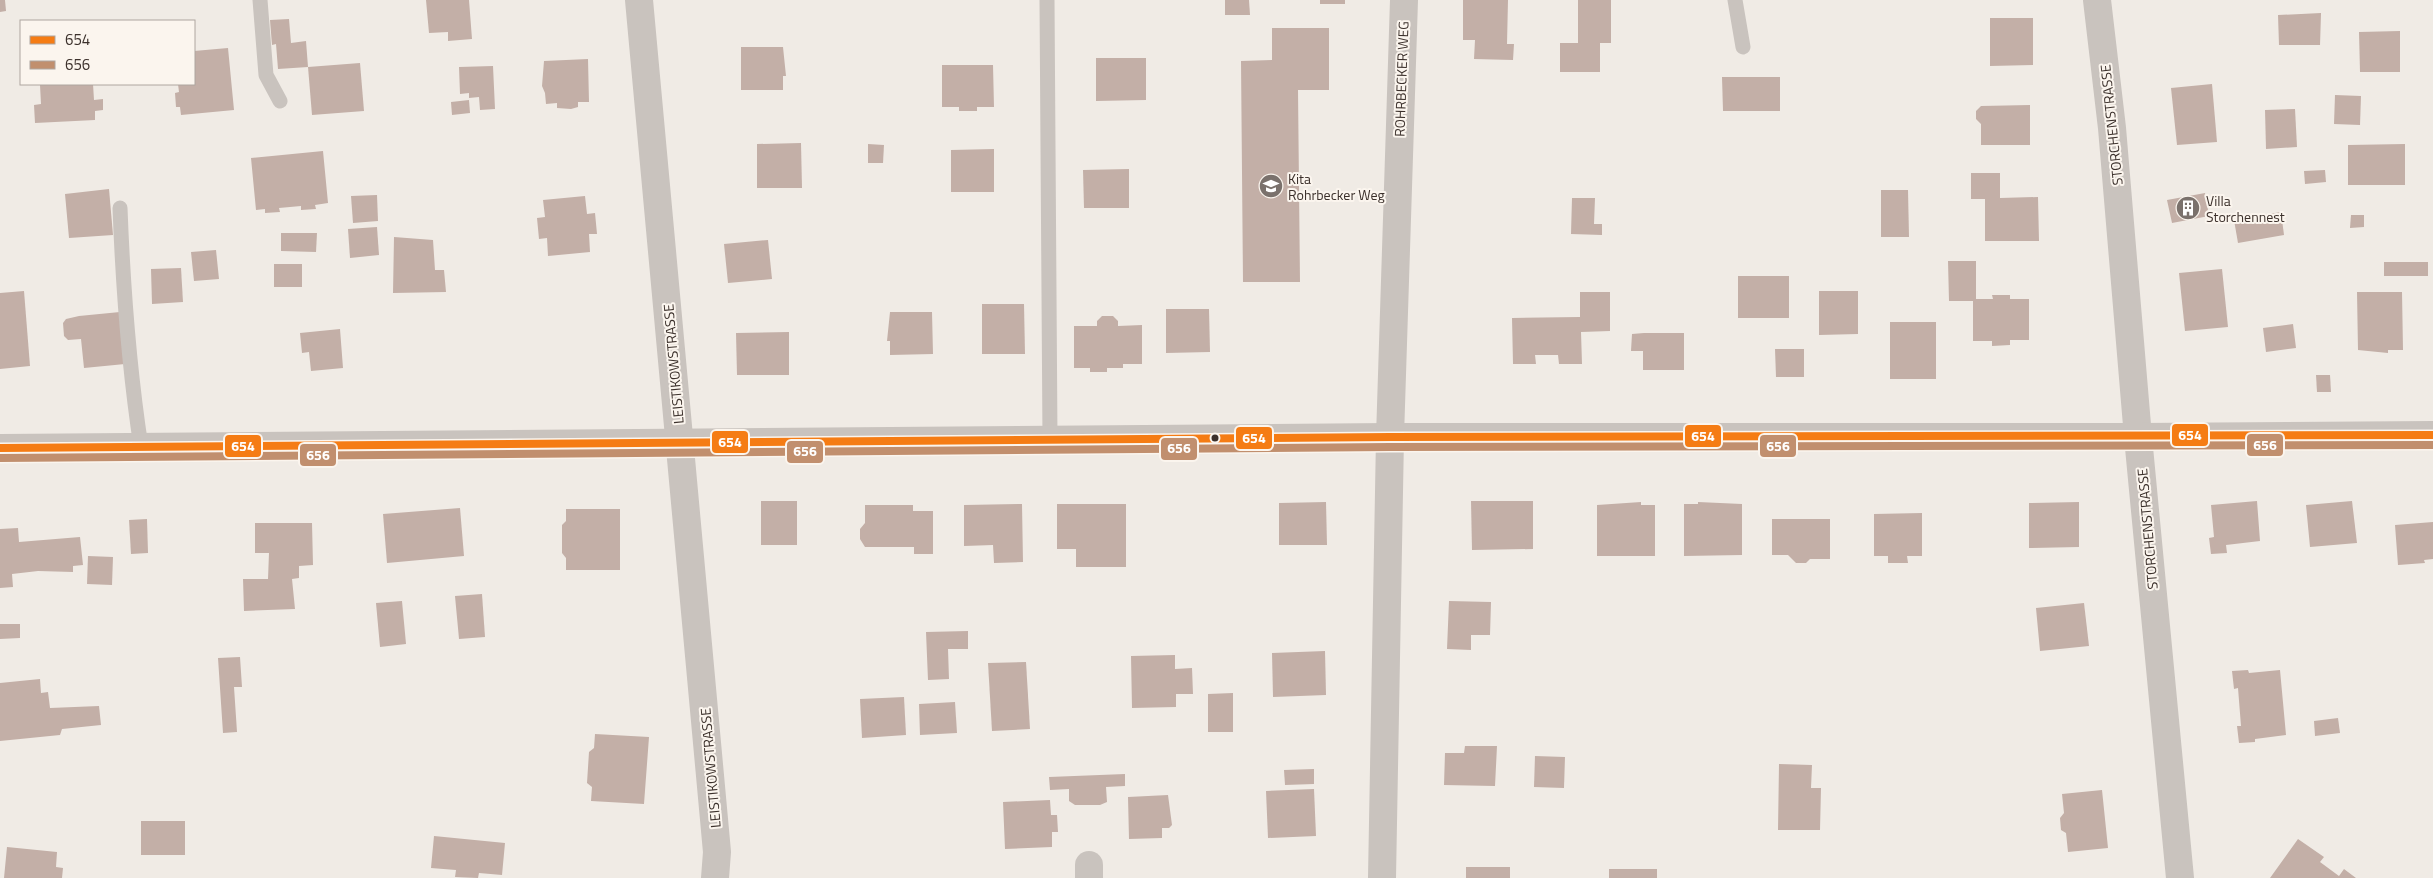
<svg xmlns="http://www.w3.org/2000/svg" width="2433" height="878" font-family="'Titillium Web',sans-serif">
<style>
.building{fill:#c3afa7}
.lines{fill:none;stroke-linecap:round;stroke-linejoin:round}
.service{stroke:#c9c3be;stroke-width:15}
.minor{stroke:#c9c3be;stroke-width:28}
.bus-1-casing{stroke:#fbf5ee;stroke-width:11}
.bus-2-casing{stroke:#fbf5ee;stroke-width:11}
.bus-1{stroke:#f57c14;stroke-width:8}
.bus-2{stroke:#c18f6e;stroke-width:8}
.bus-dot{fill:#3b302b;stroke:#fbf5ee;stroke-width:2}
.labels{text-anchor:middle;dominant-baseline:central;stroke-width:4;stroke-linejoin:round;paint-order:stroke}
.street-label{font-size:14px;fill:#3b302b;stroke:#fbf5ee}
.poi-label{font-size:14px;fill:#3b302b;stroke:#fbf5ee;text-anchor:start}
.line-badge{stroke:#fbf5ee;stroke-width:2}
.badge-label{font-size:14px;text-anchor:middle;font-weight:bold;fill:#fff}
</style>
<rect width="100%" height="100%" fill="#f0ebe5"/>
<g class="building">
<polygon points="0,0 5,0 6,11 0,12"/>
<polygon points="426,0 469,0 472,39 448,41 448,32 429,33"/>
<polygon points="1225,0 1249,0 1250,15 1225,15"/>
<rect x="1320" y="0" width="25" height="4"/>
<polygon points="1463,0 1508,0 1507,44 1514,44 1513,60 1474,59 1475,40 1463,40"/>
<polygon points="1578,0 1611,0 1611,43 1600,43 1600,72 1560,72 1560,43 1578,43"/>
<polygon points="2321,13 2320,45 2279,45 2278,15"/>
<polygon points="1990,18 2033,18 2033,65 1990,66"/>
<polygon points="289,19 291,43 306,41 308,67 278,69 276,44 272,45 270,20"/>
<polygon points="1272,28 1329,28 1329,90 1298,90 1300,282 1243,282 1241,61 1272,60"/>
<polygon points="2400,31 2400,72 2360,72 2359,32"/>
<polygon points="741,47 783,47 786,76 783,76 783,90 741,90"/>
<polygon points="228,48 234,110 181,115 180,107 176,107 175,93 179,92 178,84 194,84 194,51"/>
<polygon points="1096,58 1146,58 1146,100 1096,101"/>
<polygon points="588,59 589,102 578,102 578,107 571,109 557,108 557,103 546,104 545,93 542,86 544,61"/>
<polygon points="360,63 364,111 312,115 308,67"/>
<polygon points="942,65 993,65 994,107 977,107 977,111 959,111 959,107 942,107"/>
<polygon points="493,66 495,109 480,110 479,97 469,98 469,93 460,94 459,67"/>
<polygon points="1722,77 1780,77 1780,111 1723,111"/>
<polygon points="93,84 94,100 103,99 103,110 95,111 95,120 35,123 34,105 41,104 40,85"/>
<polygon points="2212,84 2217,142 2177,145 2171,88"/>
<polygon points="2335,95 2361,96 2360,125 2334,124"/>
<polygon points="469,100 470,113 452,115 451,102"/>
<polygon points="2030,105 2030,145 1981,145 1981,124 1976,119 1976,111 1981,106"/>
<polygon points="2295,109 2297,147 2266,149 2265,110"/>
<polygon points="801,143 802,188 757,188 757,144"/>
<polygon points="868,144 884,145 883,163 868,163"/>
<polygon points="2405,144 2405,185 2348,185 2348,145"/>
<polygon points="994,149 994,192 951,192 951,150"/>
<polygon points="323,151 328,203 315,205 316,209 301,210 301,206 279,208 280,212 265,213 265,209 256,210 251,158"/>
<polygon points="1129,169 1129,208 1084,208 1083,170"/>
<polygon points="2325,170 2326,182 2305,184 2304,171"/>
<polygon points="1971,173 2000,173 2000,198 2038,197 2039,241 1985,241 1985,199 1971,199"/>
<polygon points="109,189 113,235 69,238 65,194"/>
<polygon points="1881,190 1908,190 1909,237 1881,237"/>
<polygon points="2205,193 2209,216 2172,223 2167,200"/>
<polygon points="377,195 378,221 353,223 351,196"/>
<polygon points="585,196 587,214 595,213 597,234 589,234 590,252 548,256 547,238 539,239 537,218 545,217 543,200"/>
<polygon points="1572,198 1595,198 1594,224 1602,224 1602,235 1571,234"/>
<polygon points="2281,212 2284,235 2238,243 2234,220"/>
<polygon points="2351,215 2364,215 2364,227 2350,228"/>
<polygon points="377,227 379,255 350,258 348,229"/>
<polygon points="281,233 317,233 316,252 281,251"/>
<polygon points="394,237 433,240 435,270 444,270 446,292 393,293"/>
<polygon points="768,240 772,279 728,283 724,244"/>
<polygon points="216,250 219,279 194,281 191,252"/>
<polygon points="1948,261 1976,261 1976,299 1993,299 1992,295 2010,295 2010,299 2029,299 2029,340 2010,340 2010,345 1992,346 1992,341 1973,341 1973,301 1949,301"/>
<rect x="2384" y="262" width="44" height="14"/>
<rect x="274" y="264" width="28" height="23"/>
<polygon points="181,268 183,302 152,304 151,269"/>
<polygon points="2222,269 2228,327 2185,331 2179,273"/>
<rect x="1738" y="276" width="51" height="42"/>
<polygon points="24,291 30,366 0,369 0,293"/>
<polygon points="1819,291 1858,291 1858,334 1819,335"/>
<polygon points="1580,292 1610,292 1610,331 1581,332 1582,364 1559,364 1558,355 1535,355 1536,364 1513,364 1512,318 1580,317"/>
<polygon points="2357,292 2402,292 2403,350 2388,350 2388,353 2358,350"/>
<polygon points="982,304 1024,304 1025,354 982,354"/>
<polygon points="1166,309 1209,309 1210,352 1166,353"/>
<polygon points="120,312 125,364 84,368 81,339 68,340 64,336 63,323 66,319 79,316"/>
<polygon points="890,312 932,312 933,354 890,355 890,341 887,341"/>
<polygon points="1102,316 1113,316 1118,321 1118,326 1142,325 1142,364 1123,364 1123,368 1107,368 1107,372 1090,372 1090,368 1074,368 1074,326 1097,326 1097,321"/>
<rect x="1890" y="322" width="46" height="57"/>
<polygon points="2293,324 2296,348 2266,352 2263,328"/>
<polygon points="340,329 343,368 311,371 309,352 302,353 300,333"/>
<polygon points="789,332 789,375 737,375 736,333"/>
<polygon points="1644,333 1684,333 1684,370 1643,370 1643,351 1631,351 1632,334"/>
<polygon points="1775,349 1804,349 1804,377 1776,377"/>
<polygon points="2316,375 2330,375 2331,392 2317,392"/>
<rect x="761" y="501" width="36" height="44"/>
<polygon points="1471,501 1533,501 1533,549 1472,550"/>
<polygon points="2257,501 2260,541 2226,545 2227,553 2211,554 2209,538 2214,537 2211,505"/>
<polygon points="2352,501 2357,543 2310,547 2306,505"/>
<polygon points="1326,502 1327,545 1279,545 1279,503"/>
<polygon points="1641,502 1641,505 1655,505 1655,556 1597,556 1597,505"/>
<polygon points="1698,502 1742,504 1742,555 1684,556 1684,504 1698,504"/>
<polygon points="2079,502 2079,547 2029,548 2029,503"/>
<polygon points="1022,504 1023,562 994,563 993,545 964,546 964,505"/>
<polygon points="1057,504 1126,504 1126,567 1076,567 1076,549 1057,549"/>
<polygon points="865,505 913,505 913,511 933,511 933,554 914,554 914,547 865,547 860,539 860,529 865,523"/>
<polygon points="460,508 464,556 387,563 383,514"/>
<polygon points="566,509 620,509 620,570 566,570 566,558 562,553 562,525 566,521"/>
<polygon points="1922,513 1922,556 1907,556 1908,563 1888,563 1888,556 1874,556 1874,514"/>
<polygon points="147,519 148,553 131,554 129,520"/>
<polygon points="1772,519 1830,519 1830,559 1810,559 1806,563 1796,563 1788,555 1772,555"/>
<polygon points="2433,522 2433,559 2424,560 2425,563 2398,565 2395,525"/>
<polygon points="255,523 312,523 313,565 299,566 299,578 292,579 295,609 244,611 243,579 268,579 269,553 255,553"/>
<polygon points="18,528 19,542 80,537 83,565 73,566 73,572 38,571 12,574 13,587 0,588 0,529"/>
<polygon points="88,556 113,557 112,585 87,584"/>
<polygon points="482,594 485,637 459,639 455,596"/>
<polygon points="402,601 406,644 380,647 376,603"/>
<polygon points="1449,601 1491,602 1490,635 1471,635 1471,650 1447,649"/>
<polygon points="2084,603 2089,646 2040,651 2036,608"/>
<polygon points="0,624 20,624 20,638 0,639"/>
<polygon points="968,631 968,649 948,649 949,679 928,680 926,632"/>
<polygon points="1325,651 1326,695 1273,697 1272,653"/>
<polygon points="1175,655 1175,669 1192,668 1193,694 1176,694 1176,707 1132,708 1131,656"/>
<polygon points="240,657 242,687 234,687 237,732 223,733 218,658"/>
<polygon points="1026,662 1030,729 992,731 988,663"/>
<polygon points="2248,670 2249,673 2280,670 2286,735 2255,739 2255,742 2239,743 2237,726 2241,726 2238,688 2234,689 2232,671"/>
<polygon points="40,679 41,693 48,692 50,708 99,706 101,725 62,729 60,735 0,741 0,683"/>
<polygon points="1233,693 1233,732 1208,732 1208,694"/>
<polygon points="904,697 906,735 862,738 860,699"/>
<polygon points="955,702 957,733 920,735 919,704"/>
<polygon points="2338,718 2340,733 2315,736 2314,721"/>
<polygon points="595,734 649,737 644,804 591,801 592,787 587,783 589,752 594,748"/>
<polygon points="1465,746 1497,746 1495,786 1444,785 1445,753 1464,753"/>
<polygon points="1535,756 1565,757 1564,788 1534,787"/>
<polygon points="1779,764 1812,765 1811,788 1821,788 1820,830 1778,830"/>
<polygon points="1314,769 1314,784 1285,785 1284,770"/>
<polygon points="1125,774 1125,786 1106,787 1107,802 1100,805 1075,805 1069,801 1069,789 1050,790 1049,777"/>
<polygon points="1314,789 1316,836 1268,838 1266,791"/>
<polygon points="2102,790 2108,848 2068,852 2066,833 2061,830 2060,818 2064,813 2062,794"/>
<polygon points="1168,795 1172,825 1169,828 1162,828 1162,838 1129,839 1128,797"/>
<polygon points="1050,800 1051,815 1057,815 1058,832 1052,832 1052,847 1005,849 1003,802"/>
<rect x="141" y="821" width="44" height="34"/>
<polygon points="434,836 505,843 502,875 479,873 478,878 455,877 456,870 431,868"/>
<polygon points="2298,839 2324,857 2320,862 2339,876 2344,869 2356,878 2270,878"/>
<polygon points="7,847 57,852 56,867 63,868 62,878 4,878"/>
<rect x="1466" y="867" width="44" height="11"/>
<rect x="1609" y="869" width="48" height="9"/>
</g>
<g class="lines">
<g class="service">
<polyline points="260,0 266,75 280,101"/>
<polyline points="1047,0 1050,440"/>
<polyline points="1735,0 1743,47"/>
<path d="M120 208C123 288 129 368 141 447"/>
</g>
<g class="minor">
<polyline points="639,0 717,852 715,878"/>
<polyline points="2097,0 2112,128 2138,437 2180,878"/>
<polyline points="0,448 1390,437 2138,437 2433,435"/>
<polyline points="1089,878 1089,865"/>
<polyline points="1382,878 1390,437 1404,0"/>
</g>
<g class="bus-1-casing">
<polyline id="bus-1" points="0,448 1390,437 2433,435"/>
</g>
<g class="bus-2-casing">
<polyline id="bus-2" points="0,458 1390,447 2433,445"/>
</g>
<use href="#bus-1" class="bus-1"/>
<use href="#bus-2" class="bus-2"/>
</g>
<defs>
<g id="school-disc" transform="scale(1.25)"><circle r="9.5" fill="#7a716c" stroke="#fbf5ee"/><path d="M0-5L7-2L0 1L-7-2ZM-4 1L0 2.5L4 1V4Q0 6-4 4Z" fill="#fff"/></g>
<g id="building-disc" transform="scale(1.25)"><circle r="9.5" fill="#7a716c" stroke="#fbf5ee"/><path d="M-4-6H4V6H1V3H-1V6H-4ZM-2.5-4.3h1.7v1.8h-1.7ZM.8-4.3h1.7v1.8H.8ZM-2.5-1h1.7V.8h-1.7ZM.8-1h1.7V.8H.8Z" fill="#fff"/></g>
</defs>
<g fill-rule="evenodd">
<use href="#school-disc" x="1271" y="186"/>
<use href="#building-disc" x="2188" y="208"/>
</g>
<circle class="bus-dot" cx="1215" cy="438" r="4.5"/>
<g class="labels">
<g class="street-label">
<text transform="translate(1401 79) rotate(-88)">ROHRBECKER WEG</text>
<text transform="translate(2111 125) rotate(-96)">STORCHENSTRASSE</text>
<text transform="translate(673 364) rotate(-95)">LEISTIKOWSTRASSE</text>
<text transform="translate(2147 529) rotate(-95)">STORCHENSTRASSE</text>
<text transform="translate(710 768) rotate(-95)">LEISTIKOWSTRASSE</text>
</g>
<g class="poi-label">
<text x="1288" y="178">Kita<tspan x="1288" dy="16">Rohrbecker Weg</tspan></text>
<text x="2206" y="200">Villa<tspan x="2206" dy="16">Storchennest</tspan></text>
</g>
</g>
<g class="line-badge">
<rect x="2171" y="423" width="38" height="24" rx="5" fill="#f57c14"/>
<rect x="1684" y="424" width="38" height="24" rx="5" fill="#f57c14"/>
<rect x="1235" y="426" width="38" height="24" rx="5" fill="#f57c14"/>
<rect x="711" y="430" width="38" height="24" rx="5" fill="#f57c14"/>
<rect x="2246" y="433" width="38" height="24" rx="5" fill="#c18f6e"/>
<rect x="224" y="434" width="38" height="24" rx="5" fill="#f57c14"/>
<rect x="1759" y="434" width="38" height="24" rx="5" fill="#c18f6e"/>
<rect x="1160" y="437" width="38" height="24" rx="5" fill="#c18f6e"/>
<rect x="786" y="440" width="38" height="24" rx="5" fill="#c18f6e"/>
<rect x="299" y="443" width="38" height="24" rx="5" fill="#c18f6e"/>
</g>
<g class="badge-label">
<text x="2190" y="440">654</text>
<text x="1703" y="441">654</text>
<text x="1254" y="443">654</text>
<text x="730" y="447">654</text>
<text x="2265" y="450">656</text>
<text x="243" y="451">654</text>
<text x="1778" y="451">656</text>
<text x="1179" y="453">656</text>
<text x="805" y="456">656</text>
<text x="318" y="460">656</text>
</g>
<rect x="20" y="20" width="175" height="65" fill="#fbf5ee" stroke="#aea6a0"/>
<rect x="30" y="36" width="25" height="8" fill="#f57c14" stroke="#aea6a0"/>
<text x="65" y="45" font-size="15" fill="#3b302b">654</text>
<rect x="30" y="61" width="25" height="8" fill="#c18f6e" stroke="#aea6a0"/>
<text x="65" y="70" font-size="15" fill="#3b302b">656</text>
</svg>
